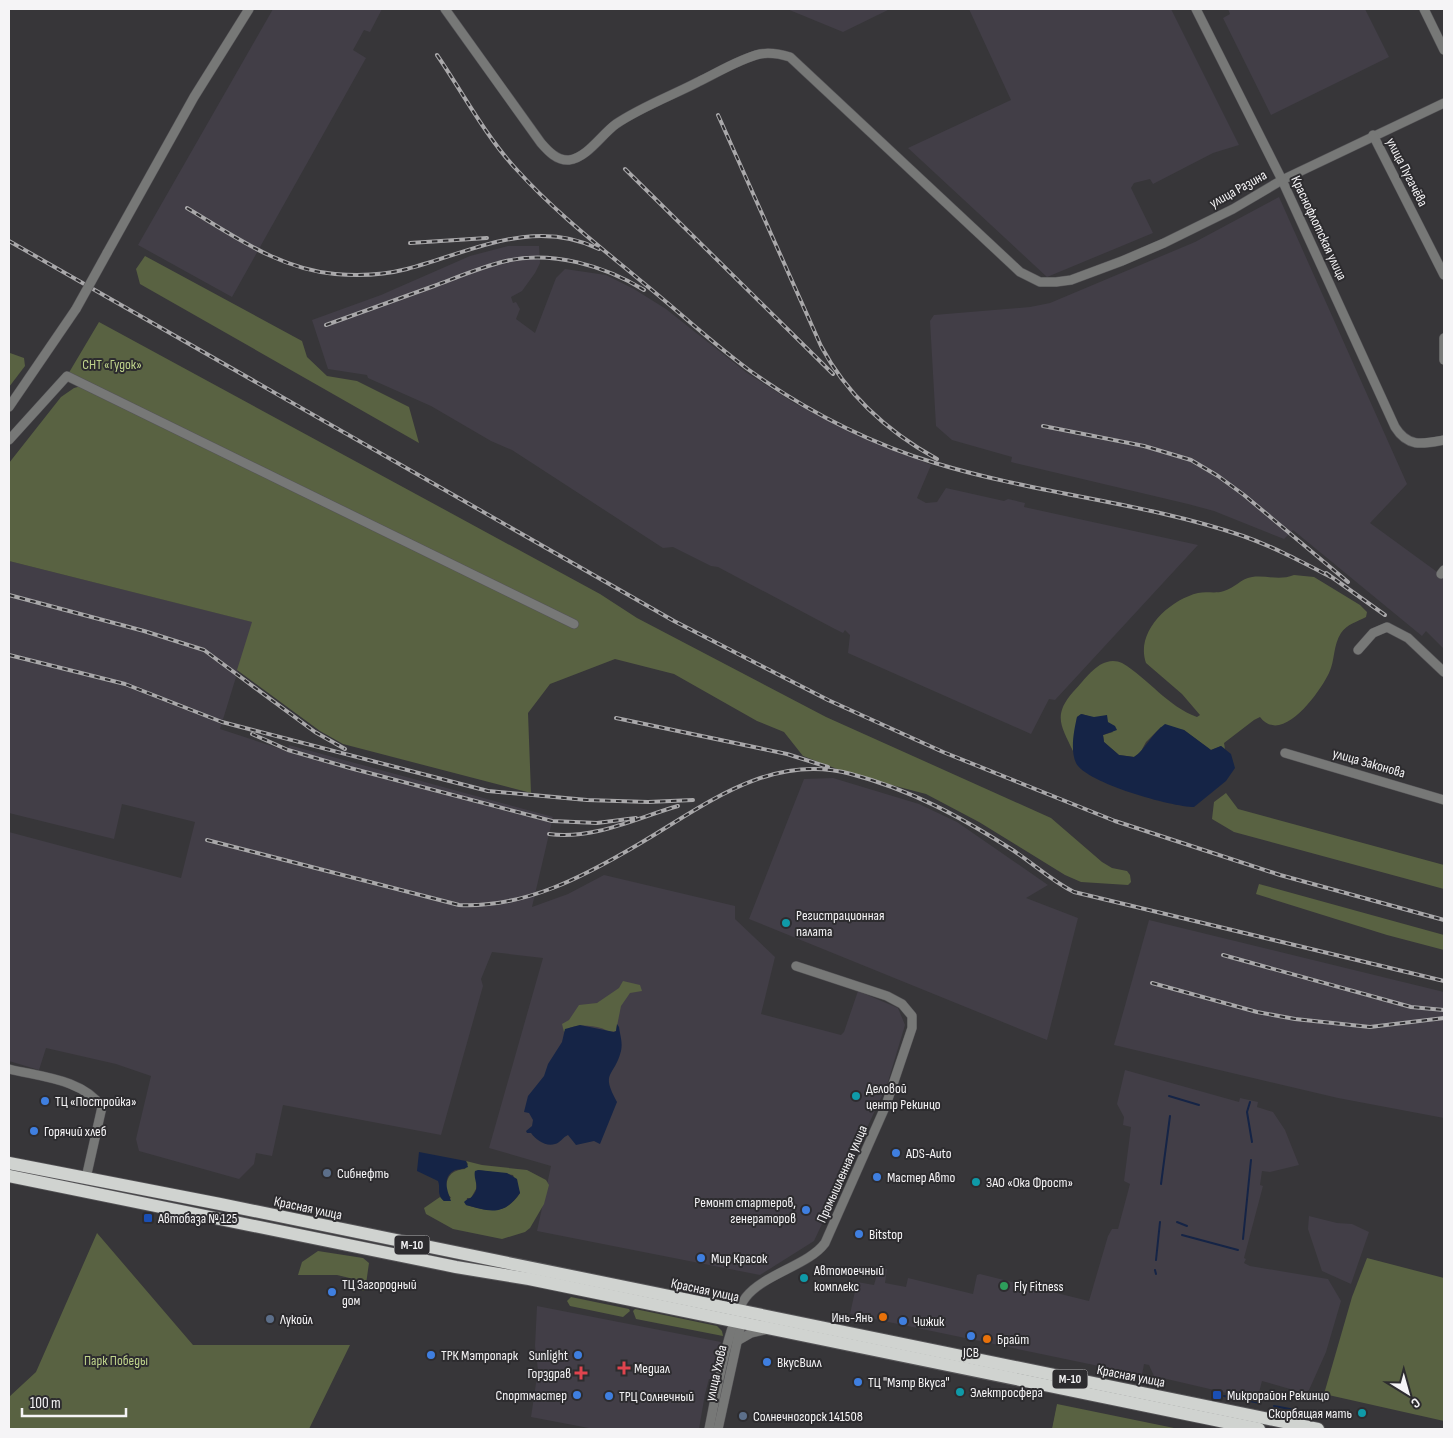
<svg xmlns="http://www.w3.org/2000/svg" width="1453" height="1438" font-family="'Sofia Sans Condensed',sans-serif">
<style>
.built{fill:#423e47}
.green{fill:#596242;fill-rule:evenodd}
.water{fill:#152446}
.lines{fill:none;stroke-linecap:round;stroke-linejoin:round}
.stream{stroke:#152446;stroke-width:2}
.minor-casing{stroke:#555457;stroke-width:10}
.highway-casing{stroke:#555457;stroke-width:14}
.minor{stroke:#777877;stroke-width:9}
.highway{stroke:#d0d3d0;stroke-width:12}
.rail-casing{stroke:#a9a8aa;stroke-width:4}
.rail{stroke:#2d2c2f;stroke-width:2;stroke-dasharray:5.5;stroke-linecap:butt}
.minor-bridge-casing{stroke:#555457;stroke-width:10;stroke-linecap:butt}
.minor-bridge{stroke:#777877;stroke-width:9}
.culture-dot{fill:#0f9aa8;stroke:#2d2c2f;stroke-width:2}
.shop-dot{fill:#3f7fe0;stroke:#2d2c2f;stroke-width:2}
.service-dot{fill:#5c6f8a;stroke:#2d2c2f;stroke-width:2}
.transit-dot{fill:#1a4fb4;stroke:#2d2c2f;stroke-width:2}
.leisure-dot{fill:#2e9e5b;stroke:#2d2c2f;stroke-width:2}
.food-dot{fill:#e8710a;stroke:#2d2c2f;stroke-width:2}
.health-dot{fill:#e0444e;stroke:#2d2c2f;stroke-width:2}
.labels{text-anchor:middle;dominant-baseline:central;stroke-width:4;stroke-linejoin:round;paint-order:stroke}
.shield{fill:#2d2c2f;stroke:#b9b8ba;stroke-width:1}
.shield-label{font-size:12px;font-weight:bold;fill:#f5f4f6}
.street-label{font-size:14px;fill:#f5f4f6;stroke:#2d2c2f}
.park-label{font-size:14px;fill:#bfd38b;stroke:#2d2c2f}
.poi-label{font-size:14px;fill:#f5f4f6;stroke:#2d2c2f;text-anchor:start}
</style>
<rect width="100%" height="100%" fill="#373639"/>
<g class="built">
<polygon points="273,9 382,9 370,32 364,30 353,50 366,58 232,297 138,245"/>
<polygon points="787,9 890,9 843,32"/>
<polygon points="969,9 1171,9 1239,145 1213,153 1153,184 1150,179 1134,183 1131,188 1153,233 1047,277 908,148 1011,100"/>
<polygon points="1228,9 1365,9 1389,57 1271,115 1223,18 1230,14"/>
<polygon points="1279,197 1407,484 1370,523 1444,577 1444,649 1426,631 1422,636 1293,530 1284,539 1214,511 1188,504 1011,462 1012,457 952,440 936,426 930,321 934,315 1030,307 1050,303 1195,242"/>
<polygon points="508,246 539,246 540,263 535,273 522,291 511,297 513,303 516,302 520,309 516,319 535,333 556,278 565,269 606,275 634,289 666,309 747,373 794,403 825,419 931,465 917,498 926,503 937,502 946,488 1004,501 1008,499 1025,503 1024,507 1198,545 1055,700 1049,699 1031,734 848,653 850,635 845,630 843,633 833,628 718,567 711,566 673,547 663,548 512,450 491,441 431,406 368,378 367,375 328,369 312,320 381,295 470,256"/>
<polygon points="9,561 253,622 220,729 287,751 289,745 553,817 532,907 568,894 604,875 735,906 735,919 775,957 761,1014 841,1035 844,1032 858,991 898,1008 905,1025 887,1085 814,1241 760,1275 537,1231 551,1166 489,1148 543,958 492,952 481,979 483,986 441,1135 283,1105 272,1156 256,1153 254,1164 239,1179 139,1151 136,1139 151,1076 116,1064 46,1048 39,1070 9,1061 9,832 181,878 195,822 122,804 114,839 9,813"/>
<polygon points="833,778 919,804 957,822 1048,885 1026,898 1078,918 1047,1040 749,919 804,779"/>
<polygon points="1149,920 1444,992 1444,1118 1338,1098 1114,1045"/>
<polygon points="1125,1070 1239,1102 1240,1098 1258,1102 1257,1107 1273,1112 1285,1130 1299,1165 1270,1172 1262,1171 1260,1185 1263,1186 1244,1258 1246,1259 1244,1263 1250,1266 1328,1279 1341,1301 1326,1352 1309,1390 1304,1393 1262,1381 1257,1400 1154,1376 1149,1365 1144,1364 1142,1375 850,1314 857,1282 874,1285 879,1268 887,1269 885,1283 906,1287 908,1278 973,1294 977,1275 980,1274 1089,1301 1108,1236 1112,1229 1118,1229 1130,1184 1124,1181 1131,1127 1123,1125 1124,1117 1117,1104"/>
<polygon points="1309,1216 1337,1223 1352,1224 1369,1232 1351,1284 1322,1271 1308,1229"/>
<polygon points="537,1306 721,1342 713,1379 709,1379 705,1394 699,1429 594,1429 531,1417 538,1370 535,1346"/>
</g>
<g class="green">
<polygon points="145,256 302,341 307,357 327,376 357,381 409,407 419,443 140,284 136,269"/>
<polygon points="99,322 600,594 637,618 826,717 1051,818 1102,862 1112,868 1127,871 1130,875 1131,882 1128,885 1081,882 1065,875 979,822 926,794 853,775 816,761 803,756 784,732 757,721 674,674 615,659 550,684 528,713 531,793 343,744 320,731 237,670 252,622 9,561 9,463 61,397 74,388 85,385 67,376"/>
<polygon points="10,353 24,358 25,366 9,387"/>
<path d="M1294 575 1314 577 1360 605 1367 612 1366 617C1357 622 1347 624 1341 633 1333 645 1335 661 1329 673 1320 692 1282 746 1260 717L1254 720 1224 743 1225 749 1221 746 1211 750 1184 730 1161 727 1146 742 1140 753 1134 757 1119 755 1104 742 1103 735 1113 732 1107 722 1082 714 1077 717 1073 751C1062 727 1052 716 1073 692 1082 683 1094 665 1107 662 1112 660 1118 661 1122 663 1149 679 1167 706 1197 717L1200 715 1182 694 1146 663C1135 632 1169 600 1198 593 1207 591 1215 594 1224 591 1235 588 1240 579 1252 577 1267 575 1279 581 1294 575Z"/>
<polygon points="1226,793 1238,809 1444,865 1444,889 1234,832 1212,819 1214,802"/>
<polygon points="1259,884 1444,935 1444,950 1387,935 1256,894"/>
<path d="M623 981 640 985 642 991 630 993 621 1006 616 1031C609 1033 607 1030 601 1028 590 1025 572 1023 564 1032L562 1024 569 1020 579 1005 597 1003 619 988Z"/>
<path d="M466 1161 482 1165 527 1170 546 1180 549 1185 544 1204 530 1228 525 1232 502 1239 453 1229 426 1214 424 1208 440 1197 444 1201 451 1198 446 1191C446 1177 451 1170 465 1169L468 1164ZM478 1170 513 1175 520 1193C505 1216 489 1211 466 1205L467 1198H471L476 1189Z"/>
<polygon points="97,1233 193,1345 350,1345 309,1429 9,1429 9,1397 36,1372"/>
<polygon points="318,1251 363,1258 369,1263 365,1291 360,1290 362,1281 337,1275 298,1275 302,1262"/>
<polygon points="1367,1258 1444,1278 1444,1421 1324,1394 1352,1297"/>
<polygon points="571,1297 629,1309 630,1311 623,1317 570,1306 567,1301"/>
<polygon points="635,1309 717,1326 722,1331 723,1336 636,1319 633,1311"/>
<polygon points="1057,1404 1174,1428 1173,1429 1052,1429"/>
</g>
<g class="water">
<path d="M1081 714 1094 717 1107 715 1108 722 1115 726 1117 730 1103 735 1104 742 1119 755 1134 757C1145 750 1152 733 1165 724L1184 730 1211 750 1221 746 1231 754 1235 768 1226 781 1194 807C1172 807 1086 783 1076 763 1070 750 1074 730 1077 717Z"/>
<path d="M617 1024 619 1027C620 1035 623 1043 621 1051 614 1078 600 1071 617 1102L600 1144 594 1141 576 1145 568 1135C563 1137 560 1143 555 1144 546 1147 536 1140 531 1133H527L526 1131 532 1126 533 1120 529 1113 524 1112 528 1096 544 1076 548 1064 562 1042 565 1029 580 1025 614 1032 616 1031Z"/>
<path d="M419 1152 466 1161 468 1167C464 1169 459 1169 455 1170 441 1177 448 1192 451 1201H444C436 1194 441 1189 438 1181L417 1171Z"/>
<path d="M478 1170 507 1173 517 1179 520 1193C504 1216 490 1212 466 1205L464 1202C468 1198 471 1199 474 1194 480 1186 473 1179 475 1171Z"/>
</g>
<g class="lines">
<g class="stream">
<polyline points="1169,1096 1199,1105"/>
<polyline points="1250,1102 1247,1112 1252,1142"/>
<polyline points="1161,1184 1170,1116"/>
<polyline points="1177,1222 1187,1226"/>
<polyline points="1182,1235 1238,1250"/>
<polyline points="1243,1239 1251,1160"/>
<polyline points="1156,1260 1160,1222"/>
<polyline points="1155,1270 1156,1274"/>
<polyline points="1224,1396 1260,1403"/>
<polyline points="1274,1406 1300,1411"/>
</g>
<g class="minor-casing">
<g id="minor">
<path d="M445 9 541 143C548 151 557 161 569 160 587 158 602 134 616 124 641 107 671 96 698 82 717 73 739 59 760 54 771 52 780 54 790 57L1020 272 1040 282H1056L1071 280 1122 261 1164 243 1233 209 1282 180 1444 103"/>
<path d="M1196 9 1282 180 1395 427C1408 448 1423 444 1444 440"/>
<polyline points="1424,9 1444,50"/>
<polyline points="1373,135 1444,275"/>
<polyline points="107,253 194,97 249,9"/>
<polyline points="1444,338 1444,360"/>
<polyline points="9,407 76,309"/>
<polyline points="9,440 67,376 574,624"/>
<polyline points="1441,574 1444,570"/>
<polyline points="1358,650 1373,633 1387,627 1408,638 1444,672"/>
<polyline points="1285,753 1444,800"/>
<path d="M9 1069C41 1077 82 1079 102 1107L86 1178"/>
<polyline points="737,1341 751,1333 764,1330"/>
<path d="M709 1429C715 1400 729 1318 746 1297 764 1274 809 1265 825 1243L886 1105 912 1028V1016L902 1004 887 996 796 966"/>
<polyline points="718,1429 741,1324 740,1317"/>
</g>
</g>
<g class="highway-casing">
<g id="highway">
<polyline points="9,1163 220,1204 1318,1429"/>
<polyline points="9,1176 456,1267 529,1279 1259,1429"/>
</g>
</g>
<use href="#minor" class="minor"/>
<use href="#highway" class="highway"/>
<g class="rail-casing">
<g id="rail">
<path d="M437 55C463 93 486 137 517 170 554 211 599 246 641 281 677 310 711 342 749 370 805 410 869 443 935 463 1036 494 1143 502 1243 536 1274 547 1302 562 1331 577"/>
<path d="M718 115 821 346C847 395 888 432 937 459"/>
<polyline points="625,169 833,374"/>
<path d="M187 208C234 236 279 269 335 274 359 276 384 275 407 269 471 252 533 217 599 249"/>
<polyline points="9,241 674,621 828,700 943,752 1115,821 1280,875 1444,920"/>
<polyline points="410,243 487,238"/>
<path d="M326 325C362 312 398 299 434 286 458 277 481 267 506 261 552 250 605 266 644 290"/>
<polyline points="1043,426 1144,446 1191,460 1218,476 1244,495 1348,582"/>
<polyline points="1326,573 1385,615"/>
<polyline points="9,595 144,631 204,650 315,732 345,749"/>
<polyline points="9,655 125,684 222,722 488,791 587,800 648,802 693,800"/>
<polyline points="616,718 787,754 828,767"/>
<polyline points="252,734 288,750 350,768 552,821 597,823 636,818"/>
<path d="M549 834C594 840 636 818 678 806"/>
<path d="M207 840 459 905C525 908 583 877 639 844 704 806 770 752 851 774 911 790 959 816 1011 849 1033 863 1050 880 1074 892L1444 981"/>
<polyline points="1223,955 1411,1007 1444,1010"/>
<polyline points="1152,983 1257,1012 1295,1019 1370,1027 1444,1018"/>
</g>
</g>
<use href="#rail" class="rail"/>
<g class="minor-bridge-casing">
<polyline id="minor-bridge" points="76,309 107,253"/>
</g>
<use href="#minor-bridge" class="minor-bridge"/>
</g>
<g class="culture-dot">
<circle cx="786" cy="923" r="5"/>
<circle cx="856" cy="1096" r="5"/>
<circle cx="976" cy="1182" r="5"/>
<circle cx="804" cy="1278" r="5"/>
<circle cx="960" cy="1392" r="5"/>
<circle cx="1362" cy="1413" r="5"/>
</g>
<g class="shop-dot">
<circle cx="45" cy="1101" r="5"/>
<circle cx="34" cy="1131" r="5"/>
<circle cx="896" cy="1153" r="5"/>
<circle cx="877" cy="1177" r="5"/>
<circle cx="806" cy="1210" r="5"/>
<circle cx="859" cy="1234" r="5"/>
<circle cx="701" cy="1258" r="5"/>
<circle cx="332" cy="1292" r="5"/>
<circle cx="903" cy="1321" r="5"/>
<circle cx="971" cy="1336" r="5"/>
<circle cx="431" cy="1355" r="5"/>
<circle cx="578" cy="1355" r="5"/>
<circle cx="767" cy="1362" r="5"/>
<circle cx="858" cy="1382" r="5"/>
<circle cx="577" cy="1395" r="5"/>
<circle cx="609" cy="1396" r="5"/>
</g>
<g class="service-dot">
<circle cx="327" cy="1173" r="5"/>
<circle cx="270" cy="1319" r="5"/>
<circle cx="743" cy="1416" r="5"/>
</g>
<g class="transit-dot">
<rect x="143" y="1213" width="10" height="10" rx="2.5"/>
<rect x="1212" y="1390" width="10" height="10" rx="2.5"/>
</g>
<circle class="leisure-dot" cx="1004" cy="1286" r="5"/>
<g class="food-dot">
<circle cx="883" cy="1317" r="5"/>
<circle cx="987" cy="1339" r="5"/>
</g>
<g class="health-dot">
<path d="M621.5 1360.5h5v5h5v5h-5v5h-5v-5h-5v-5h5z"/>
<path d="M578.5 1365.5h5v5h5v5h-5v5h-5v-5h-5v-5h5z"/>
</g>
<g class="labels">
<g class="shield">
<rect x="394.5" y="1235.5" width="35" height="19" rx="4"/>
<rect x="1052.5" y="1369.5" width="35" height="19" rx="4"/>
</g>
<g class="shield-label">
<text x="412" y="1245">М-10</text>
<text x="1070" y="1379">М-10</text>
</g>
<g class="street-label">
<text transform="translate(1407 172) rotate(63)">улица Пугачёва</text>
<text transform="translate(1238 189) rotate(-29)">улица Разина</text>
<text transform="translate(1319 228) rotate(65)">Краснофлотская улица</text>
<text transform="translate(1369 763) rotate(16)">улица Законова</text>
<text transform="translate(842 1174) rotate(-66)">Промышленная улица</text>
<text transform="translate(308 1208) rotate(12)">Красная улица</text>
<text transform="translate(705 1290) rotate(12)">Красная улица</text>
<text transform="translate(716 1373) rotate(-77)">улица Ухова</text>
<text transform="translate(1131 1376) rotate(11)">Красная улица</text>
</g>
<g class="park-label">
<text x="112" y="364">СНТ «Гудок»</text>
<text x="116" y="1360">Парк Победы</text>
</g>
<g class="poi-label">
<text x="796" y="915">Регистрационная<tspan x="796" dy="16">палата</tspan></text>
<text x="866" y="1088">Деловой<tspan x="866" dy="16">центр Рекинцо</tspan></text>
<text x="55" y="1101">ТЦ «Постройка»</text>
<text x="44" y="1131">Горячий хлеб</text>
<text x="906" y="1153">ADS-Auto</text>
<text x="337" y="1173">Сибнефть</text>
<text x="887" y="1177">Мастер Авто</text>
<text x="986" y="1182">ЗАО «Ока Фрост»</text>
<text x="796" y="1202" text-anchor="end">Ремонт стартеров,<tspan x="796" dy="16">генераторов</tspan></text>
<text x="158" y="1218">Автобаза № 125</text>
<text x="869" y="1234">Bitstop</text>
<text x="711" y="1258">Мир Красок</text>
<text x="814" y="1270">Автомоечный<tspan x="814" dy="16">комплекс</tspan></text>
<text x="342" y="1284">ТЦ Загородный<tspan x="342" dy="16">дом</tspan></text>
<text x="1014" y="1286">Fly Fitness</text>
<text x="873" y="1317" text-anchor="end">Инь-Янь</text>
<text x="280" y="1319">Лукойл</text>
<text x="913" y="1321">Чижик</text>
<text x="997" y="1339">Брайт</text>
<text x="971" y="1352" text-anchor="middle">JCB</text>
<text x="441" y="1355">ТРК Мэтропарк</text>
<text x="568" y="1355" text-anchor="end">Sunlight</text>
<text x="777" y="1362">ВкусВилл</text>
<text x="634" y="1368">Медиал</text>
<text x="571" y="1373" text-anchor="end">Горздрав</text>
<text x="868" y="1382">ТЦ "Мэтр Вкуса"</text>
<text x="970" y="1392">Электросфера</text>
<text x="567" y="1395" text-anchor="end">Спортмастер</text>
<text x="1227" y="1395">Микрорайон Рекинцо</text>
<text x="619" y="1396">ТРЦ Солнечный</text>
<text x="1352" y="1413" text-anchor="end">Скорбящая мать</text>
<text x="753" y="1416">Солнечногорск 141508</text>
</g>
</g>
<rect width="1453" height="1438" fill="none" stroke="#f5f4f6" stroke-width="20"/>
<g transform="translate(1408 1393) rotate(143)" stroke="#2d2c2f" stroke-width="4" paint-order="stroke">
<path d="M0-4L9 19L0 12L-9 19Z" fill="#f5f4f6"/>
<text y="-8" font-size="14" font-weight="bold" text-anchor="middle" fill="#f5f4f6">С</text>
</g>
<path d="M22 1408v8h104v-8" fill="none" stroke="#f5f4f6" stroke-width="2.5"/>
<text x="30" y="1408" font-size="15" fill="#f5f4f6" stroke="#2d2c2f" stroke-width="4" paint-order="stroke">100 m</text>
</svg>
